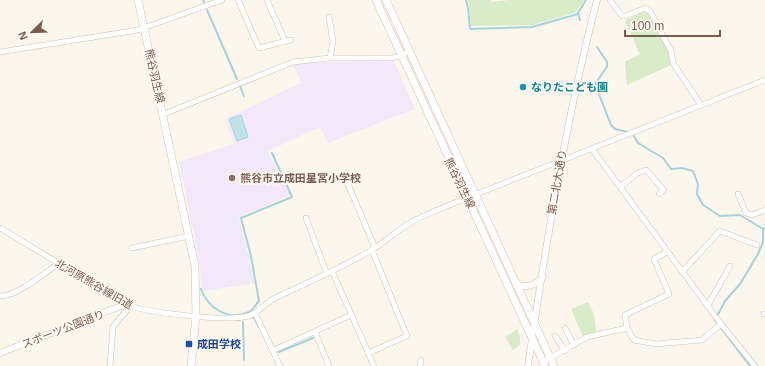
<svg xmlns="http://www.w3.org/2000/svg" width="765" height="366" font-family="Arial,'Noto Sans JP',sans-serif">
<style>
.education{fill:#f3e8fa}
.green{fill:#d8ecc9}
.water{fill:#bfe3e8;stroke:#a5d3da}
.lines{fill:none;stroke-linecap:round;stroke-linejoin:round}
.stream{stroke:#a5d3da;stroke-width:2}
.minor-casing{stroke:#d1beb0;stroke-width:6}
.tertiary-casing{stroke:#d1beb0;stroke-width:7}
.secondary-casing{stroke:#d6c0b0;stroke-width:8}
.minor{stroke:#fff;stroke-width:5}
.tertiary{stroke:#fff;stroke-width:6}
.secondary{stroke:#fff;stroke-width:7}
.culture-dot{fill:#0f9aa8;stroke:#fffaf3;stroke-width:1.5}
.education-dot{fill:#8d6e63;stroke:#fffaf3;stroke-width:1.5}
.transit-dot{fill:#1a4fb4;stroke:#fffaf3;stroke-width:1.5}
.labels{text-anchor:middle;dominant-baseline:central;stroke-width:3.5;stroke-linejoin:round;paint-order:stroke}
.street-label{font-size:11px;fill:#7a5c4d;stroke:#fffaf3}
.culture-label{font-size:11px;font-weight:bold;fill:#0d838f;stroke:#fffaf3;text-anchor:start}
.education-label{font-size:11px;font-weight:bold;fill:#785e54;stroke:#fffaf3;text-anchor:start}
.transit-label{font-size:11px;font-weight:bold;fill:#164399;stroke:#fffaf3;text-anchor:start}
</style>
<rect width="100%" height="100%" fill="#fdf6ec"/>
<polygon class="education" points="394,61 415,109 328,143 320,127 268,151 290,195 239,217 255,283 203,291 198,254 179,162 234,144 225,119 301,83 294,65 313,62"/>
<g class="green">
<polygon points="468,0 491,0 492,2 509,0 584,0 575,13 532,25 471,26"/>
<polygon points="643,12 648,13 670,51 671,65 627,85 625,62 640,54 625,21"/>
<polygon points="588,302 594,314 596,331 583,337 571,309"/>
<polygon points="517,329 520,336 520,345 513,350 505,337"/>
</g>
<polygon class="water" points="241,115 248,137 237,141 229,119"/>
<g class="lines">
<g class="stream">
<polyline points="203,0 204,2"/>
<polyline points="466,0 468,8 470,29 532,27 578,14"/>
<polyline points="207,10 237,79"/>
<polyline points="580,20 578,13 586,0"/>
<polyline points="597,47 607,62 607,67 595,84 611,125 615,129 628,132"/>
<polyline points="240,86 244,96"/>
<polyline points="634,136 638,143 663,158 671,169 682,168 693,171 698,184 697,194 703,205 720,216 740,215 763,229 765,228"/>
<path d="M201 289C208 308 229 322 249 312 253 310 256 304 259 301L251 256 241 218 292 197 272 153"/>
<polyline points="254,318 259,327"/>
<polyline points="243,322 244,360"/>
<polyline points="279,352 313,338"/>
<polyline points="750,366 715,320 725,301 740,284 758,254 763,242 763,229"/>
</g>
<g class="minor-casing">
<g id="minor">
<polyline points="238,0 259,48 291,40"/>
<polyline points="267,0 285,41"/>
<polyline points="610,0 622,16 626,16 645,8 650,11 671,51 673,63 701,105"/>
<polyline points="329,17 333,41 330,58"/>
<polyline points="0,52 138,30 222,0"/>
<polyline points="164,114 293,62 330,58 393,58 409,52"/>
<polyline points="592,149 721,324 755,366"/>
<polyline points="347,182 375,248"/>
<polyline points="620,187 638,173 646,170 664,190 659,194"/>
<polyline points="738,194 746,213 752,215 765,210"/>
<polyline points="306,218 327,274"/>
<path d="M0 228 130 306C152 313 227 322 248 316 259 313 265 303 275 298 307 283 339 269 370 251 384 243 396 231 410 223 423 215 439 210 454 203L765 80"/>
<polyline points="132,248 189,236"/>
<polyline points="332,271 374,366"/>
<polyline points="682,272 720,231 757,245"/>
<path d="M0 296C18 296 43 274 58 264"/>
<polyline points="708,305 730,266"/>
<polyline points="255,313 280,366"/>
<polyline points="764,314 765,314"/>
<polyline points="565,328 574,345"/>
<polyline points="627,328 634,340 656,344 702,340 721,324"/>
<polyline points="315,332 329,366"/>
<polyline points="555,336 565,351"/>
<polyline points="274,350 351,315"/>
<polyline points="368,353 407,336 372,250"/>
<polyline points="543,362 587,337 627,328 625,315 669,294 654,259 667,252"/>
<polyline points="110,366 113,327 130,306"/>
<polyline points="420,366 421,360"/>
</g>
</g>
<g class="tertiary-casing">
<g id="tertiary">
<path d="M515 282C524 290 536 285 543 277"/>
<polyline points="0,353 126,304"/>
<path d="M528 366C546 243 566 120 597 0"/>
</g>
</g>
<g class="secondary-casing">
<g id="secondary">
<polyline points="138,0 195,266 196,316 191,366"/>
<polyline points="376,0 545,366"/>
<polyline points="386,0 554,366"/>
</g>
</g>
<use href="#minor" class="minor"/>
<use href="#tertiary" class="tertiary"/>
<use href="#secondary" class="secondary"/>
</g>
<circle class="culture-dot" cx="523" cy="87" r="4"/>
<circle class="education-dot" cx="232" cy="178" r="4"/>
<rect class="transit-dot" x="185" y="340" width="8" height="8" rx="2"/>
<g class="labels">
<g class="street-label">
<text transform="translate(155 76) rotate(77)">熊谷羽生線</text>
<text transform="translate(557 182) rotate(-80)">第二北大通り</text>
<text transform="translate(460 183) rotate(64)">熊谷羽生線</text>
<text transform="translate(94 284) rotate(30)">北河原熊谷線旧道</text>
<text transform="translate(63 329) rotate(-21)">スポーツ公園通り</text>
</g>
<g class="culture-label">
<text x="531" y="87">なりたこども園</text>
</g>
<g class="education-label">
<text x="240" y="178">熊谷市立成田星宮小学校</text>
</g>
<g class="transit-label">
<text x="197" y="344">成田学校</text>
</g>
</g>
<g transform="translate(32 32) rotate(247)" stroke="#fffaf3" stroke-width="3" paint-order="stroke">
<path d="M0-3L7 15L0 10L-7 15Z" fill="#7a5c4d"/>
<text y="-6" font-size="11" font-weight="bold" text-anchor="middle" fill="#7a5c4d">N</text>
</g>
<path d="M625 30v6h95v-6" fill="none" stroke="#7a5c4d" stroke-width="2"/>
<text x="631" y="30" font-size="12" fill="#7a5c4d" stroke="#fffaf3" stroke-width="3" paint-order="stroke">100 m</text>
</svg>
